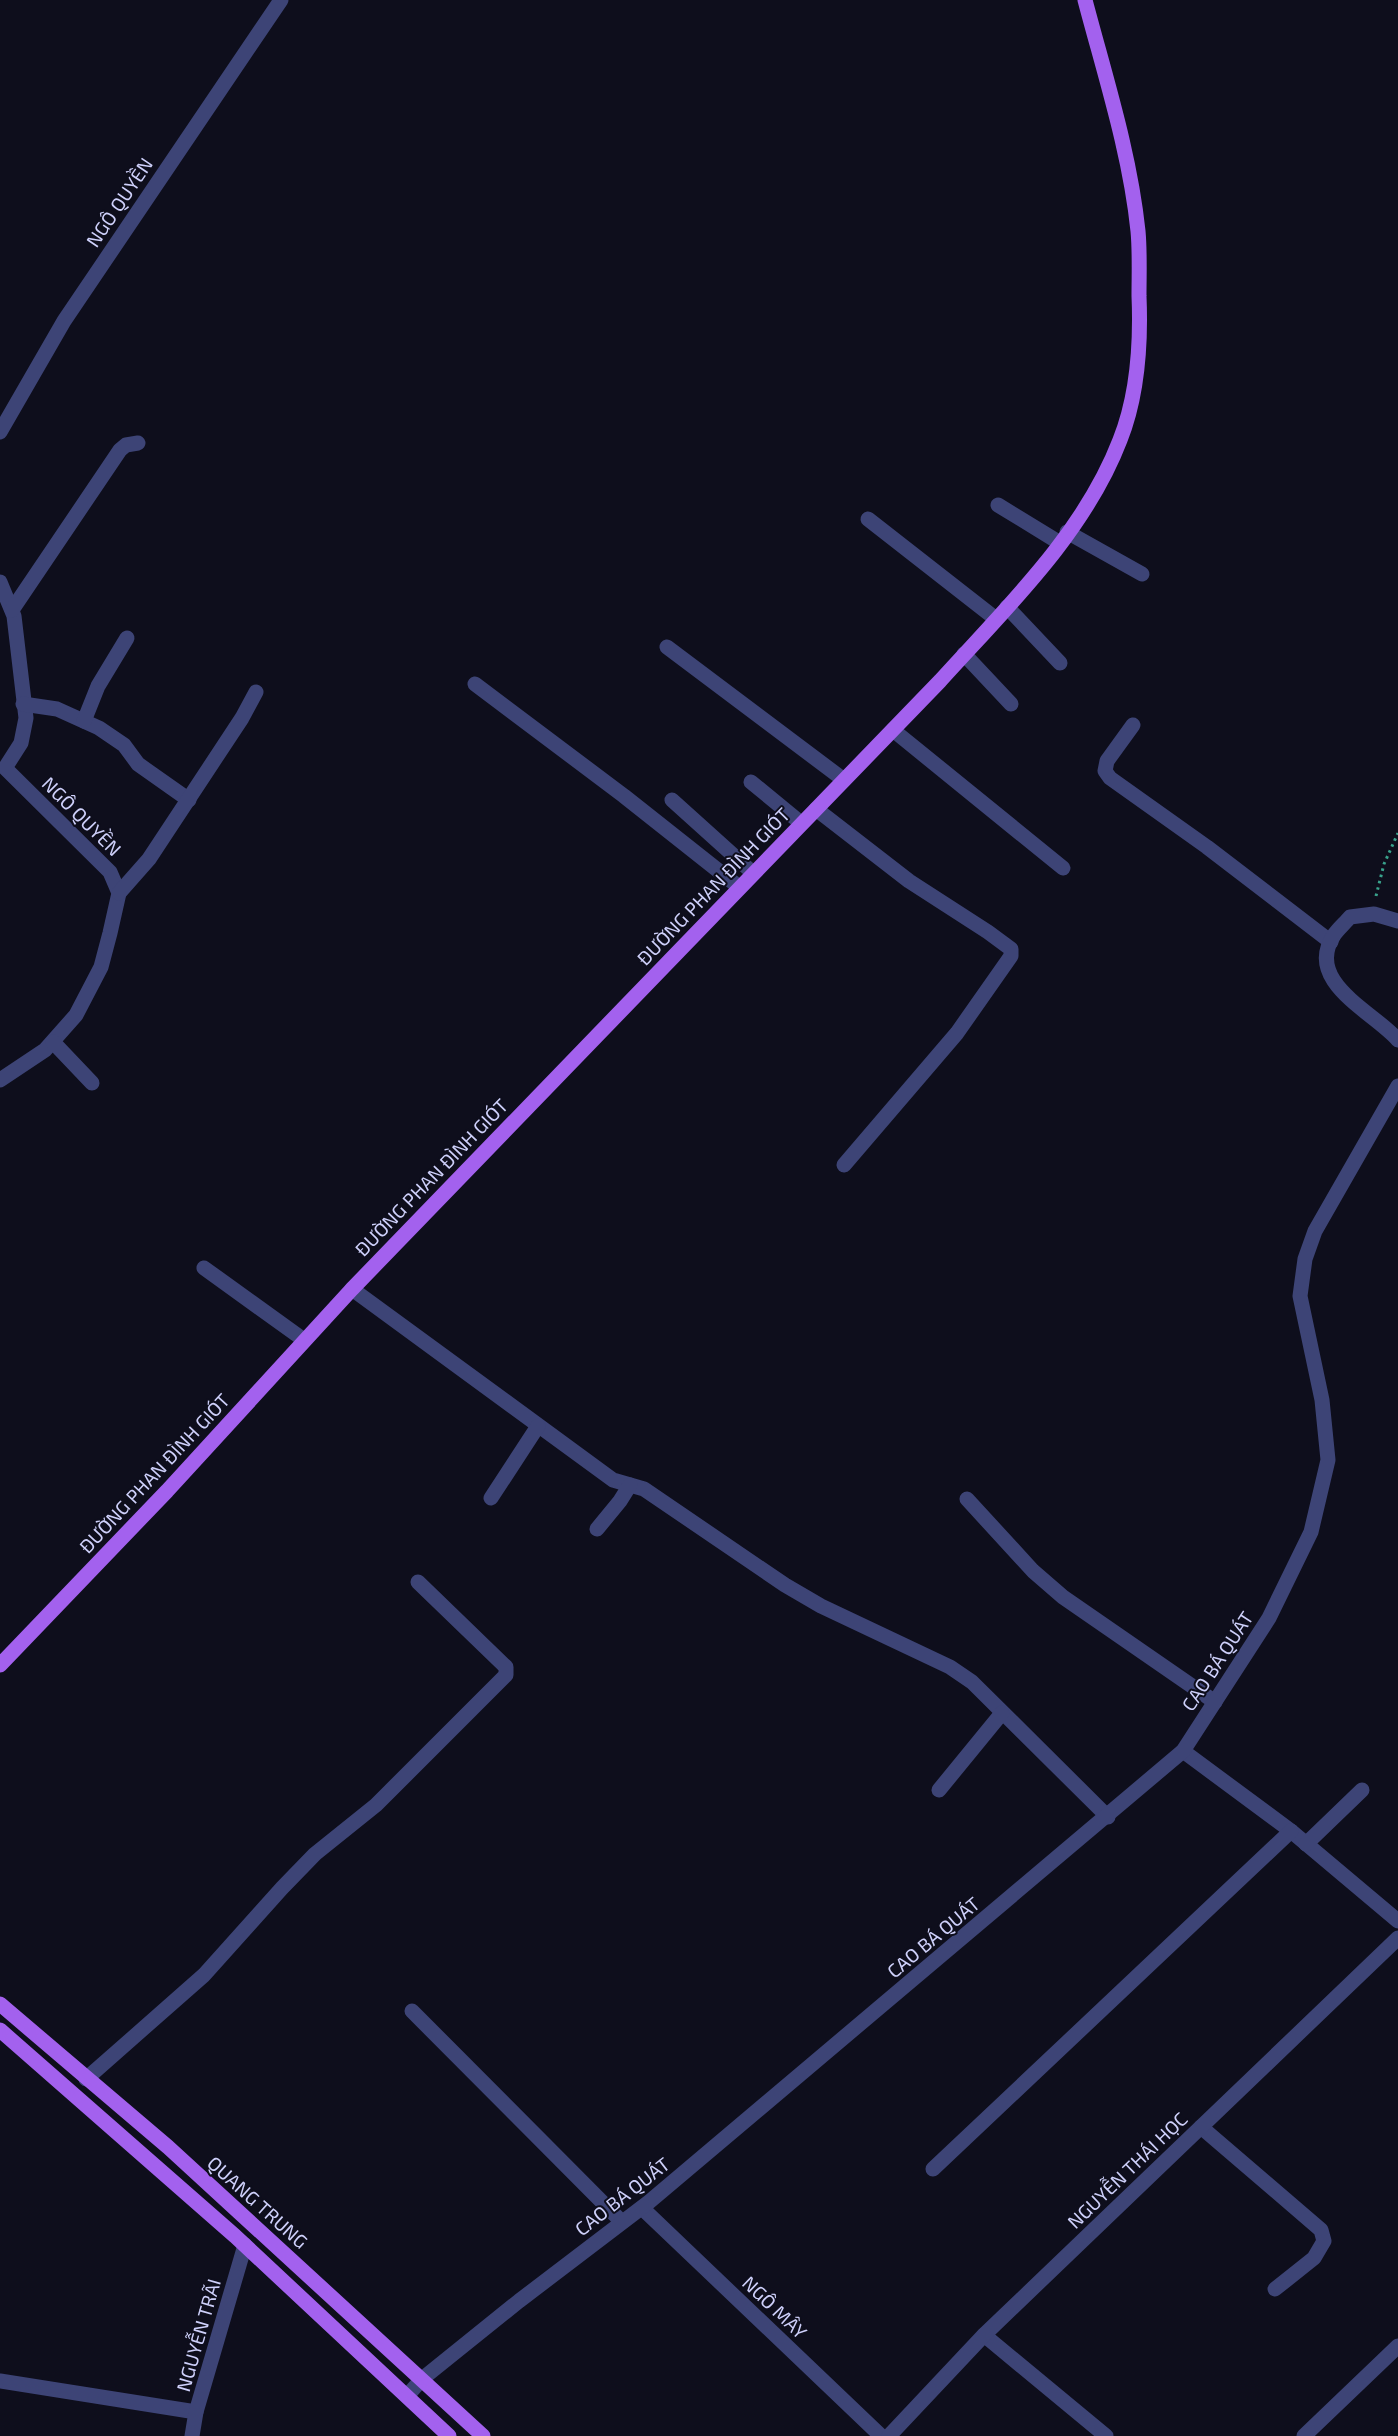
<svg xmlns="http://www.w3.org/2000/svg" width="1398" height="2436" font-family="'Exo 2',sans-serif">
<style>
.lines{fill:none;stroke-linecap:round;stroke-linejoin:round}
.path{stroke:#39a28c;stroke-width:3;stroke-dasharray:2.5 4;stroke-linecap:butt}
.minor{stroke:#3d4476;stroke-width:15}
.major{stroke:#a361ee;stroke-width:15}
.labels{text-anchor:middle;dominant-baseline:central;stroke-width:4;stroke-linejoin:round;paint-order:stroke}
.street-label{font-size:19px;fill:#ced0fa;stroke:#0e0e1c}
</style>
<rect width="100%" height="100%" fill="#0e0e1c"/>
<g class="lines">
<polyline class="path" points="1376,896 1384,864 1398,833"/>
<g class="minor">
<polyline points="0,432 64,321 281,0"/>
<polyline points="998,505 1060,543"/>
<polyline points="868,519 996,619"/>
<polyline points="1067,532 1142,574"/>
<polyline points="0,582 14,616 26,718 21,743 5,768 110,872 119,893 110,933 101,967 76,1015 45,1050 0,1080"/>
<polyline points="1007,607 1060,663"/>
<polyline points="12,610 120,450 126,445 138,443"/>
<polyline points="667,647 844,780"/>
<polyline points="964,654 1011,704"/>
<polyline points="475,684 624,796 739,887"/>
<polyline points="23,704 57,709 99,728 124,745 138,764 189,800"/>
<polyline points="84,721 98,686 127,638"/>
<polyline points="1133,725 1107,761 1105,771 1110,778 1207,847 1331,942"/>
<polyline points="893,730 1063,868"/>
<polyline points="751,782 801,823"/>
<polyline points="672,800 753,873"/>
<polyline points="816,809 909,881 988,932 1011,949 1011,956 957,1033 844,1165"/>
<polyline points="119,893 149,859 242,718 256,692"/>
<path d="M1398 921 1374 914 1350 917C1345 923 1338 929 1334 935 1303 982 1374 1012 1398 1040"/>
<polyline points="53,1042 92,1083"/>
<polyline points="204,1268 304,1340"/>
<polyline points="352,1289 613,1480 644,1489 785,1585 821,1606 950,1667 972,1682 1108,1817"/>
<polyline points="491,1498 538,1426"/>
<polyline points="967,1499 1033,1571 1063,1597 1215,1702"/>
<polyline points="597,1529 620,1501 630,1485"/>
<polyline points="1183,1751 1291,1831 1398,1921"/>
<polyline points="939,1790 1002,1713"/>
<polyline points="1306,1844 1362,1790"/>
<polyline points="412,2011 622,2222"/>
<polyline points="86,2079 204,1975 282,1888 315,1854 376,1805 506,1675 506,1667 418,1582"/>
<polyline points="1201,2127 1321,2230 1324,2241 1314,2258 1275,2289"/>
<polyline points="933,2169 1291,1831"/>
<polyline points="642,2208 881,2436"/>
<polyline points="984,2335 1106,2436"/>
<polyline points="0,2381 196,2412"/>
<polyline points="407,2396 422,2379 519,2301 649,2202 1183,1751 1269,1618 1311,1532 1328,1460 1322,1400 1300,1296 1305,1259 1315,1231 1398,1086"/>
<polyline points="192,2436 196,2412 245,2245"/>
<polyline points="889,2436 984,2335 1398,1938"/>
<polyline points="1304,2436 1398,2346"/>
</g>
<g class="major">
<path d="M0 1665 167 1491 352 1289 940 681C1006 608 1084 534 1120 440 1138 395 1141 344 1139 296 1139 274 1140 253 1138 231 1130 153 1105 76 1085 0"/>
<polyline points="0,2004 168,2147 483,2436"/>
<polyline points="0,2030 235,2236 449,2436"/>
</g>
</g>
<g class="labels">
<g class="street-label">
<text transform="translate(119 202) rotate(-56)">NGÔ QUYỀN</text>
<text transform="translate(82 816) rotate(45)">NGÔ QUYỀN</text>
<text transform="translate(713 886) rotate(-46)">ĐƯỜNG PHAN ĐÌNH GIÓT</text>
<text transform="translate(431 1177) rotate(-46)">ĐƯỜNG PHAN ĐÌNH GIÓT</text>
<text transform="translate(154 1473) rotate(-47)">ĐƯỜNG PHAN ĐÌNH GIÓT</text>
<text transform="translate(1217 1661) rotate(-57)">CAO BÁ QUÁT</text>
<text transform="translate(933 1937) rotate(-40)">CAO BÁ QUÁT</text>
<text transform="translate(1127 2170) rotate(-44)">NGUYỄN THÁI HỌC</text>
<text transform="translate(622 2196) rotate(-38)">CAO BÁ QUÁT</text>
<text transform="translate(258 2202) rotate(42)">QUANG TRUNG</text>
<text transform="translate(775 2307) rotate(44)">NGÔ MÂY</text>
<text transform="translate(198 2335) rotate(-74)">NGUYỄN TRÃI</text>
</g>
</g>
</svg>
